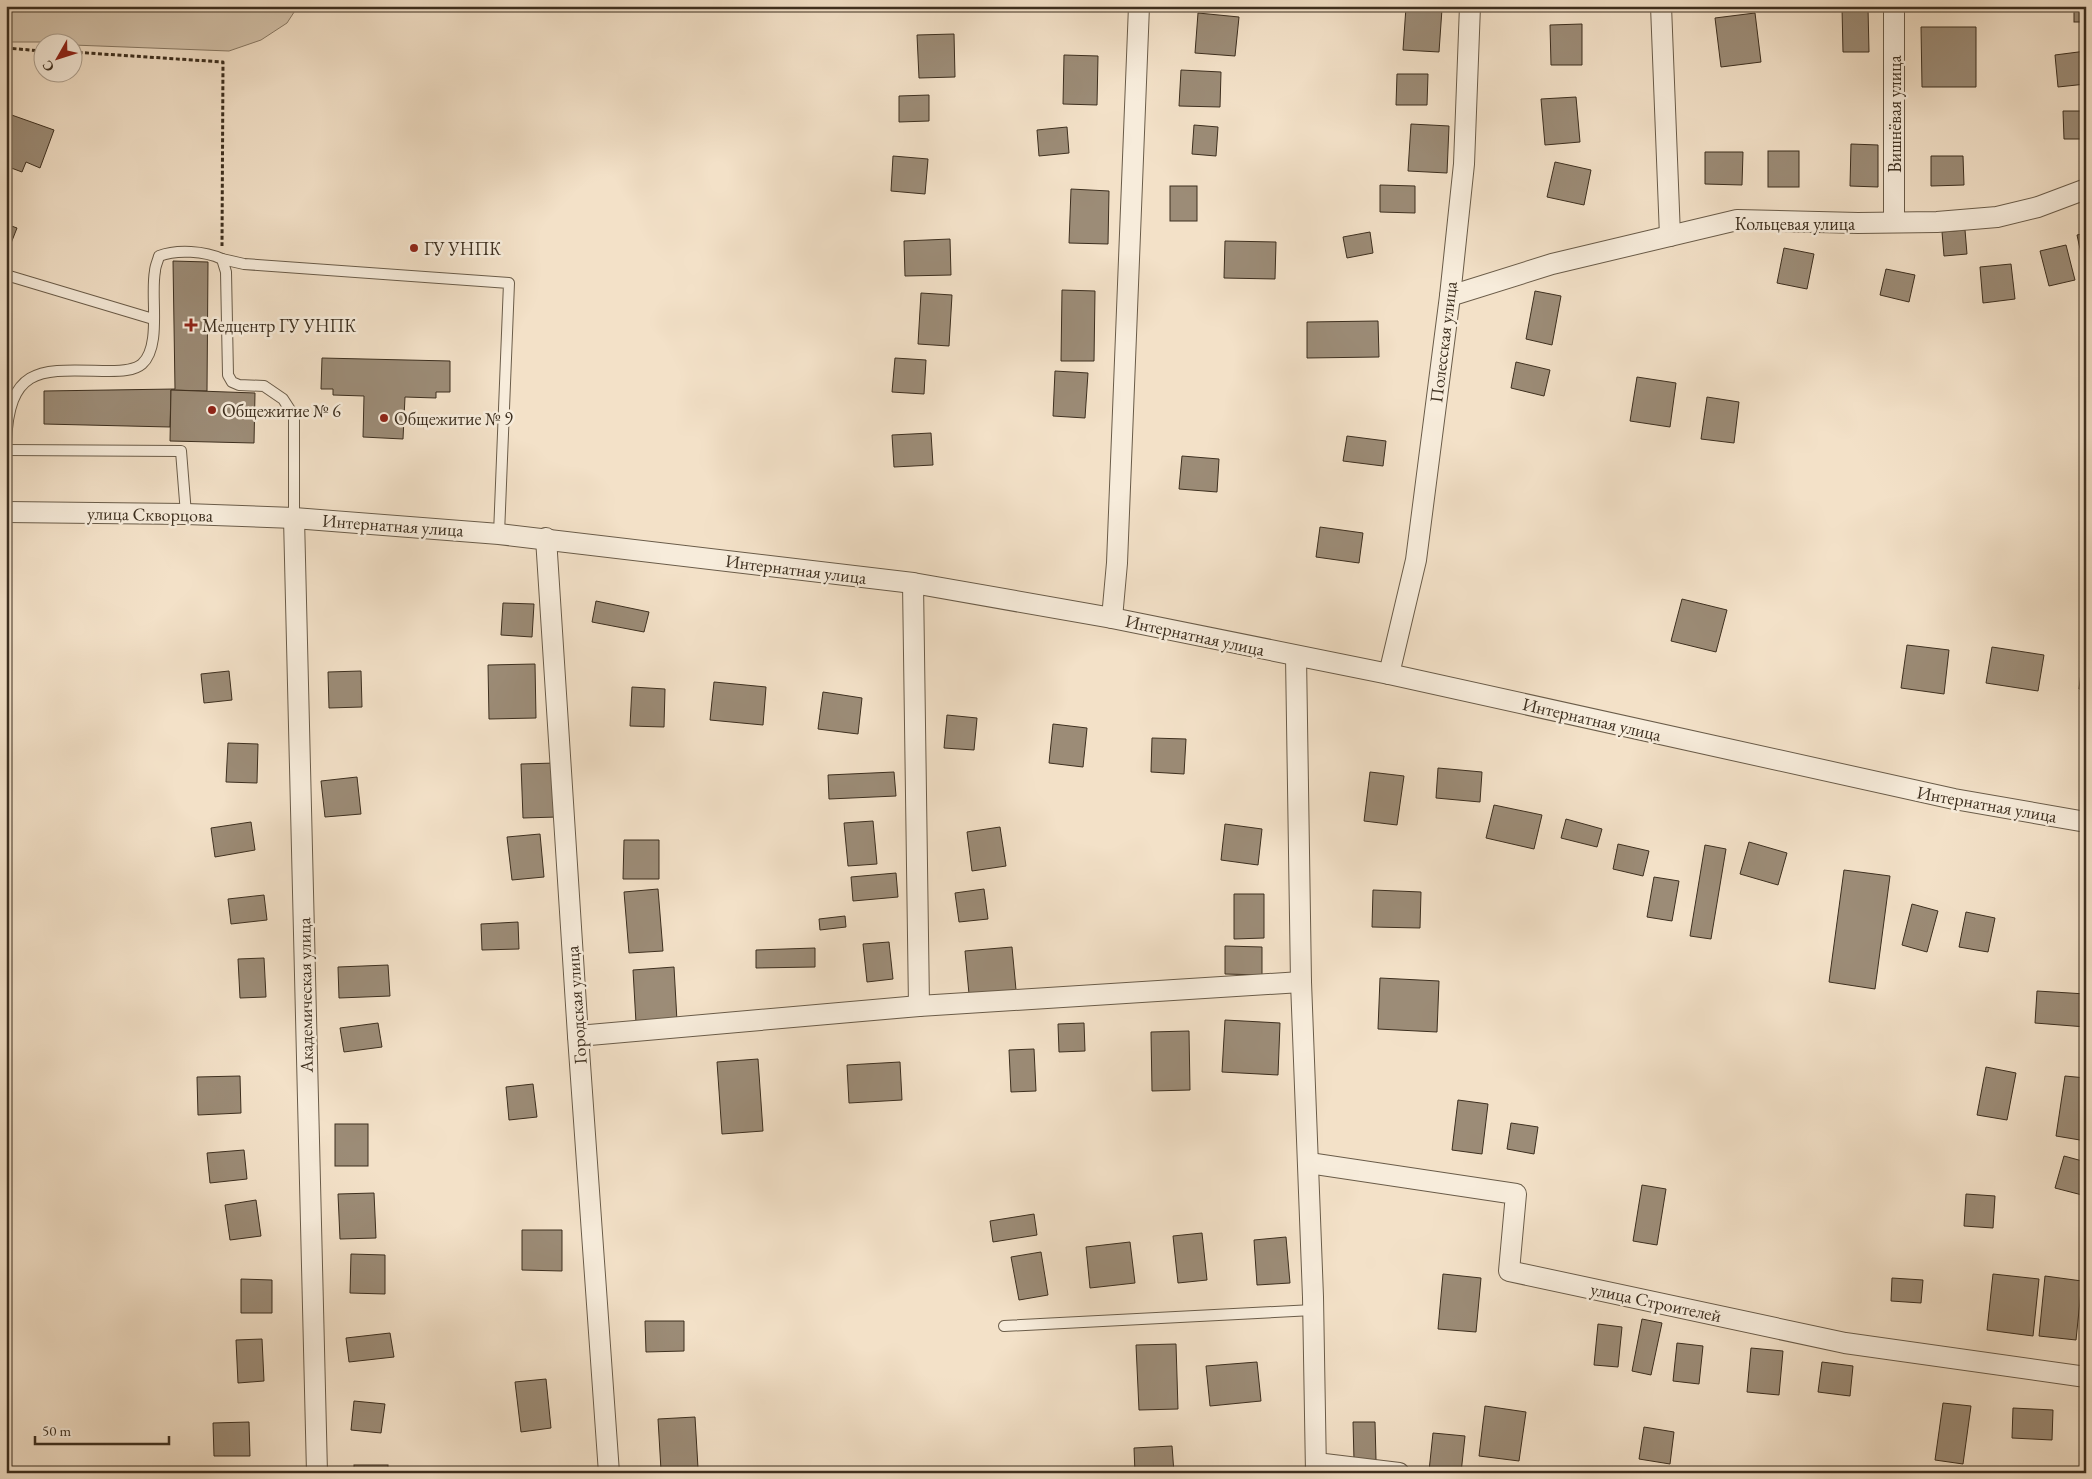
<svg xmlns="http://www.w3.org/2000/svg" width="2092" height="1479" font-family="'EB Garamond',serif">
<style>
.green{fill:#d4c3ab;stroke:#887965}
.building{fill:#9c8c77;stroke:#3d2f1f}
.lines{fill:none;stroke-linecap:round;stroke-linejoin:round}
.service-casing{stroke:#6a5c49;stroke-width:12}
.minor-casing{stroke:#6a5c49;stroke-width:22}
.path{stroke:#3d2f1f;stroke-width:3;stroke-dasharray:4 2.5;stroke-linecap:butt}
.service{stroke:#f7ecdb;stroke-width:10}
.minor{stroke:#f7ecdb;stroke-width:20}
.poi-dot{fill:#8f2418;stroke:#f7ecdb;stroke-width:2}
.labels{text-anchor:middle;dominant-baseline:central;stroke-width:5;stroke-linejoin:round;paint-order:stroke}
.street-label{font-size:18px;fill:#3d2f1f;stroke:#f7ecdb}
.poi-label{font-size:18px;fill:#3d2f1f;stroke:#f7ecdb;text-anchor:start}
</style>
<rect width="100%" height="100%" fill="#f3e1c8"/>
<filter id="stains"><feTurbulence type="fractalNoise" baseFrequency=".004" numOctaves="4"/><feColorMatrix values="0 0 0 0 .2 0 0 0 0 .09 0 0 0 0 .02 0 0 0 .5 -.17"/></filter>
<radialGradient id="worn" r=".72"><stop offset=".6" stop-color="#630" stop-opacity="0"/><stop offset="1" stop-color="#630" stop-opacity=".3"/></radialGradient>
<polygon class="green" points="6,6 298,6 287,23 261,40 229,51 73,45 72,42 6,42"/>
<g class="building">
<rect x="1076" y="6" width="24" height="5"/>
<rect x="2074" y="6" width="12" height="16"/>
<polygon points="1406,7 1442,9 1439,52 1403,50"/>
<polygon points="1842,8 1868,8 1869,52 1843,52"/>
<polygon points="1198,13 1239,17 1235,56 1195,53"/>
<polygon points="1755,13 1761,62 1721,67 1715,18"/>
<polygon points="1582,24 1582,65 1551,65 1550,25"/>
<polygon points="1921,27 1976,27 1976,87 1922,87"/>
<polygon points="954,34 955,77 919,78 917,35"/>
<polygon points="2086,51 2086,84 2058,87 2055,55"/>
<polygon points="1064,55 1098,56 1097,105 1063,104"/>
<polygon points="1181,70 1221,72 1220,107 1179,106"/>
<polygon points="1397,74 1428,74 1427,105 1396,105"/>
<polygon points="929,95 929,121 899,122 899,96"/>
<polygon points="1576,97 1580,142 1545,145 1541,99"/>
<polygon points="2063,111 2086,111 2086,139 2064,139"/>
<polygon points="6,113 54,130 40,168 26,162 22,172 6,166"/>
<polygon points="1411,124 1449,126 1447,173 1408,171"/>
<polygon points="1194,125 1218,127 1216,156 1192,154"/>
<polygon points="1067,127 1069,153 1039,156 1037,130"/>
<polygon points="1851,144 1878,145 1878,187 1850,186"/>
<rect x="1768" y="151" width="31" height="36"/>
<polygon points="1705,152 1743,152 1742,185 1705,184"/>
<polygon points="893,156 928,159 925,194 891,191"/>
<polygon points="1931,156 1963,156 1964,185 1931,186"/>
<polygon points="1555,162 1591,170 1584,205 1547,197"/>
<polygon points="1380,185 1415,186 1415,213 1380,212"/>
<rect x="1170" y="186" width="27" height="35"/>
<polygon points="1071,189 1109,191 1108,244 1069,243"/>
<polygon points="6,224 17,228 6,256"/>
<polygon points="1965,230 1967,254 1944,256 1942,232"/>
<polygon points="1370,232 1373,253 1347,258 1343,237"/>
<polygon points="2086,233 2086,257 2082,258 2077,235"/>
<polygon points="950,239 951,275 905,276 904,241"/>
<polygon points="1225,241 1276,242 1275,279 1224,278"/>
<polygon points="2066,245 2075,280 2049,286 2040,251"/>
<polygon points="1784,248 1814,254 1807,289 1777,283"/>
<polygon points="173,261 208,262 207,391 171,390 170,427 44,424 44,391 175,389"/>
<polygon points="2011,264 2015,299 1983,303 1980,267"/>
<polygon points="1886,269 1915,275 1909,302 1880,295"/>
<polygon points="1062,290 1095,291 1094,361 1061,361"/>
<polygon points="1535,291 1561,296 1552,345 1526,339"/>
<polygon points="921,293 952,295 949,346 918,344"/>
<polygon points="1378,321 1379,357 1307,358 1307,322"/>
<polygon points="322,358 450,361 450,392 436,392 436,398 405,397 403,439 363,437 364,396 333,395 333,389 321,389"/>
<polygon points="895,358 926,360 924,394 892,392"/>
<polygon points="1516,362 1550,370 1544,396 1511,388"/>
<polygon points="1055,371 1088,373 1085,418 1053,416"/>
<polygon points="1637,377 1676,383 1670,427 1630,421"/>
<polygon points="171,390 255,393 254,443 170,441"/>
<polygon points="1707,397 1739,402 1734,443 1701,439"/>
<polygon points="931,433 933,465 894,467 892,435"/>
<polygon points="1347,436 1386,441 1383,466 1343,461"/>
<polygon points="1182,456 1219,459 1217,492 1179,489"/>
<polygon points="1320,527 1363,533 1359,563 1316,557"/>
<polygon points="1682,599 1727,610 1716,652 1671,641"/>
<polygon points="596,601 649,612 644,632 592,622"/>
<polygon points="503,603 534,604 532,637 501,635"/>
<polygon points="1907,645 1949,650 1944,694 1901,688"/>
<polygon points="1992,647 2044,655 2038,691 1986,683"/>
<polygon points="535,664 536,718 489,719 488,665"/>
<polygon points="2082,664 2086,664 2086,689 2079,689"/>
<polygon points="229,671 232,700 204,703 201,674"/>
<polygon points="361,671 362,707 329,708 328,672"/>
<polygon points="714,682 766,687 763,725 710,720"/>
<polygon points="632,687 665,689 664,727 630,726"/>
<polygon points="823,692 862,698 858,734 818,729"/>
<polygon points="947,715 977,718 974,750 944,748"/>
<polygon points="1053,724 1087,728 1083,767 1049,763"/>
<polygon points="1152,738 1186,739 1184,774 1151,772"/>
<polygon points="228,743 258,744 257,783 226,782"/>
<polygon points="555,763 557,817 523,818 521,764"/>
<polygon points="1438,768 1482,772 1480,802 1436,798"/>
<polygon points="894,772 896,796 829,799 828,775"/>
<polygon points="1370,772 1404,776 1397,825 1364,821"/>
<polygon points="357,777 361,814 325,817 321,781"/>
<polygon points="1494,805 1542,815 1534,849 1486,838"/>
<polygon points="1566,819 1602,829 1597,847 1561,838"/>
<polygon points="873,821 877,864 848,866 844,823"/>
<polygon points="251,822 255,850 215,857 211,828"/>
<polygon points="1225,824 1262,829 1258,865 1221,860"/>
<polygon points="1000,827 1006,866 972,871 967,832"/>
<polygon points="540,834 544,877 512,880 507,837"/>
<polygon points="624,840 659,840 659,879 623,879"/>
<polygon points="1749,842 1787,853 1778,885 1740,874"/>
<polygon points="1618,844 1649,851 1643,876 1613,869"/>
<polygon points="1705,845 1726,849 1711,939 1690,936"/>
<polygon points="1844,870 1890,876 1875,989 1829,982"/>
<polygon points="896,873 898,897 853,901 851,877"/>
<polygon points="1654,877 1679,881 1672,921 1647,917"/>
<polygon points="658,889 663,951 629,953 624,892"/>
<polygon points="984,889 988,919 959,922 955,893"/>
<polygon points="1373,890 1421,892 1420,928 1372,927"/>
<polygon points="1234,894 1264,894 1264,938 1234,939"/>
<polygon points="264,895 267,920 231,924 228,899"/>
<polygon points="1912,904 1938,911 1927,952 1902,945"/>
<polygon points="1966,912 1995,918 1988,952 1959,947"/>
<polygon points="845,916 846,927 820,930 819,919"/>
<polygon points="518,922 519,949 482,950 481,924"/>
<polygon points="889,942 893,979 867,982 863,944"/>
<polygon points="1225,946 1262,947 1262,975 1225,974"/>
<polygon points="1012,947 1016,990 969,994 965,951"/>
<polygon points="815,948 815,967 756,968 756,950"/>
<polygon points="264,958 266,997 240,998 238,959"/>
<polygon points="388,965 390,996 339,998 338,967"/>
<polygon points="674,967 677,1021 636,1023 633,970"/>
<polygon points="1380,978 1439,981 1437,1032 1378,1029"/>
<polygon points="2037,991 2086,994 2086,1027 2035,1023"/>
<polygon points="1225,1020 1280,1023 1278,1075 1222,1072"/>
<polygon points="378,1023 382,1047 344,1052 340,1028"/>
<polygon points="1084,1023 1085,1051 1059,1052 1058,1024"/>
<polygon points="1189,1031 1190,1090 1152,1091 1151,1032"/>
<polygon points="1034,1049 1036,1091 1011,1092 1009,1050"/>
<polygon points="758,1059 763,1131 722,1134 717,1062"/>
<polygon points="900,1062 902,1100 849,1103 847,1065"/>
<polygon points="1986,1067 2016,1073 2007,1120 1977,1115"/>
<polygon points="240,1076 241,1113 198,1115 197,1077"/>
<polygon points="2065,1076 2086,1078 2086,1141 2056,1136"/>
<polygon points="533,1084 537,1117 509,1120 506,1087"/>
<polygon points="1458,1100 1488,1104 1482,1154 1452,1150"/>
<polygon points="1511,1123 1538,1127 1534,1154 1507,1149"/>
<rect x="335" y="1124" width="33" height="42"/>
<polygon points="244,1150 247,1179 210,1183 207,1153"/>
<polygon points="2064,1156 2086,1162 2086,1196 2055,1188"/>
<polygon points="1642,1185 1666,1189 1657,1245 1633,1241"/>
<polygon points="374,1193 376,1238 340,1239 338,1194"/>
<polygon points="1966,1194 1995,1196 1993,1228 1964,1226"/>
<polygon points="256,1200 261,1236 230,1240 225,1205"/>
<polygon points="1034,1214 1037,1235 993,1242 990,1221"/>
<polygon points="522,1230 562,1230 562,1271 522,1270"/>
<polygon points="1202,1233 1207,1280 1178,1283 1173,1236"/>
<polygon points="1286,1237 1290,1283 1257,1285 1254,1240"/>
<polygon points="1130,1242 1135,1283 1090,1288 1086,1247"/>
<polygon points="1041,1252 1048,1295 1019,1300 1011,1257"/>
<polygon points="351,1254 385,1255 385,1294 350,1293"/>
<polygon points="1443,1274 1481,1278 1476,1332 1438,1329"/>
<polygon points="1993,1274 2039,1279 2033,1336 1987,1330"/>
<polygon points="2045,1276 2082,1281 2076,1340 2039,1336"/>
<polygon points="1892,1278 1923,1280 1921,1303 1891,1301"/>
<polygon points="241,1279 272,1280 272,1313 241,1313"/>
<polygon points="1642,1319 1662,1323 1651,1375 1632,1371"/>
<polygon points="645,1321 684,1321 684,1351 646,1352"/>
<polygon points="1598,1324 1622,1327 1618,1367 1594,1365"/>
<polygon points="390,1333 394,1357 349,1362 346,1338"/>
<polygon points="262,1339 264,1381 238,1383 236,1340"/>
<polygon points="1677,1343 1703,1346 1699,1384 1673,1381"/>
<polygon points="1176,1344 1178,1409 1139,1410 1136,1345"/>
<polygon points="1751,1348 1783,1351 1779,1395 1747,1392"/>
<polygon points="1257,1362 1261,1401 1210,1406 1206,1366"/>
<polygon points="1822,1362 1853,1366 1850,1396 1818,1392"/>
<polygon points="546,1379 551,1428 521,1432 515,1382"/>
<polygon points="354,1401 385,1404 381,1433 351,1430"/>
<polygon points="1943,1403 1971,1406 1963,1464 1935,1460"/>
<polygon points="1485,1406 1526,1412 1519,1461 1479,1456"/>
<polygon points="2013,1408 2053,1410 2052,1440 2012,1438"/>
<polygon points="695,1417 698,1468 661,1470 658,1419"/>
<polygon points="249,1422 250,1456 214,1456 213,1423"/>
<polygon points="1353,1422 1375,1422 1376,1460 1354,1460"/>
<polygon points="1644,1427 1674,1432 1670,1464 1639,1459"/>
<polygon points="1433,1433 1465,1436 1461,1473 1429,1471"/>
<polygon points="1172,1446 1174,1473 1135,1473 1134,1448"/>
<rect x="354" y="1465" width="34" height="8"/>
</g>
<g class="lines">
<g class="service-casing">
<g id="service">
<polyline points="222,259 244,264 509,283 499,534"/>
<polyline points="6,275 153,319"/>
<path d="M6 443C9 362 44 370 109 371 119 371 134 371 142 364 162 346 150 296 155 271 155 266 158 261 159 256 177 249 205 251 222 259L226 272 228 375 232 382 239 385 264 386 283 399 294 416V518"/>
<polyline points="6,450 181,451 186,514"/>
<polyline points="1004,1326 1313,1310"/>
</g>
</g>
<g class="minor-casing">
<g id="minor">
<polyline points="1661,6 1670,236"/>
<polyline points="1894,222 1894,6"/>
<polyline points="1450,296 1552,264 1737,220 1858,223 1937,222 1997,217 2038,207 2086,189"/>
<polyline points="6,512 186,514 294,518 499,534 913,583 1112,618 1389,674 1954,799 2086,822"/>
<polyline points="294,518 317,1473"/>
<polyline points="546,538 578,1036 609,1473"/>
<polyline points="913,583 919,1006"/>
<polyline points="1112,618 1117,563 1139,6"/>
<polyline points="1296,656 1301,982 1313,1297 1316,1473"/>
<polyline points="1389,674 1416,560 1450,296 1464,164 1470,6"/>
<polyline points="578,1036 919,1006 1301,982"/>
<polyline points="1309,1163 1516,1194 1509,1271 1845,1343 2086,1377"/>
<polyline points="1316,1463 1399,1473"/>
</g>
</g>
<g class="path">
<polyline points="6,48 42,51"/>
<polyline points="72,52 223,62 222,246"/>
</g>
<use href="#service" class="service"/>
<use href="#minor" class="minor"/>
</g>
<g class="poi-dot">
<circle cx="414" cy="248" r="5"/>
<path d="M188.5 317.5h5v5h5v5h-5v5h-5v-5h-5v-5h5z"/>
<circle cx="212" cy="410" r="5"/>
<circle cx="384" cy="418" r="5"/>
</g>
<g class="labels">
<g class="street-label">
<text transform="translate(1894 114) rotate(-90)">Вишнёвая улица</text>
<text x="1795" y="223">Кольцевая улица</text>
<text transform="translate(1443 342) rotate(-83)">Полесская улица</text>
<text transform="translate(150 514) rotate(1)">улица Скворцова</text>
<text transform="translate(393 525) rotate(4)">Интернатная улица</text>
<text transform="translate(796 569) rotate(7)">Интернатная улица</text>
<text transform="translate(1195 635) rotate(12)">Интернатная улица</text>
<text transform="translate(1592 719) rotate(13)">Интернатная улица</text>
<text transform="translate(1987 804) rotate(10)">Интернатная улица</text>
<text transform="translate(305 995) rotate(-91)">Академическая улица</text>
<text transform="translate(576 1005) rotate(-94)">Городская улица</text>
<text transform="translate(1656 1302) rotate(12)">улица Строителей</text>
</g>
<g class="poi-label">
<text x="424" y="248">ГУ УНПК</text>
<text x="202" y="325">Медцентр ГУ УНПК</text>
<text x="222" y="410">Общежитие № 6</text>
<text x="394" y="418">Общежитие № 9</text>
</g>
</g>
<rect width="2092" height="1479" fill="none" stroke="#f3e1c8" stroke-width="25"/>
<rect x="8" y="8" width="2077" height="1464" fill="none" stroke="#3d2f1f" stroke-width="2.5"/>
<rect x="12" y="12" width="2067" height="1454" fill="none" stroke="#3d2f1f"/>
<g transform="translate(58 58) rotate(231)"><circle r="24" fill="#f7ecdb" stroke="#ada090"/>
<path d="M0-4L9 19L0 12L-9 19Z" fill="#8f2418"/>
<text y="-8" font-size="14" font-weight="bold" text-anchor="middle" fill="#3d2f1f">С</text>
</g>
<path d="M35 1436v8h134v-8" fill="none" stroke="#3d2f1f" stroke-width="2.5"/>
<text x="42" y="1436" font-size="15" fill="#3d2f1f" stroke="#f7ecdb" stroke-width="4" paint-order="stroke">50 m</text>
<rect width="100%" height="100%" filter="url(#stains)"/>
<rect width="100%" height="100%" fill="url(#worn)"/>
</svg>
